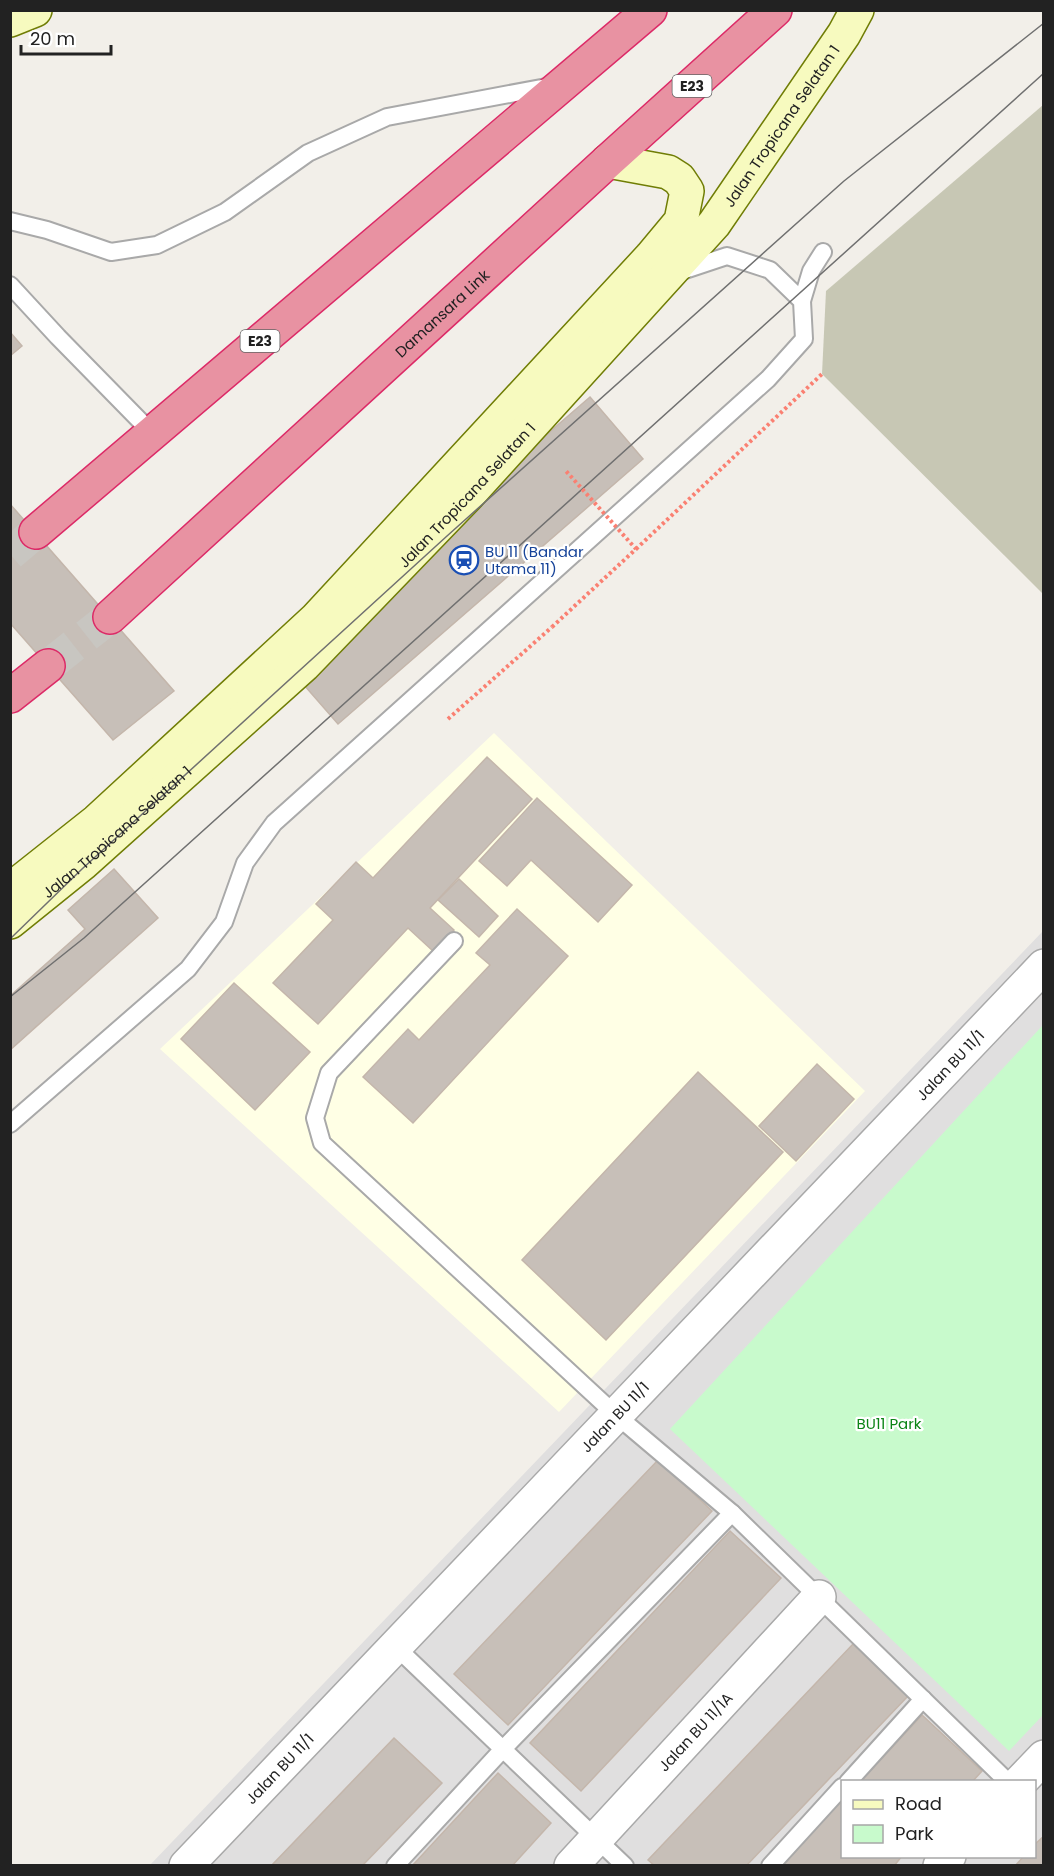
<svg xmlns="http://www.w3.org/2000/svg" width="1054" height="1876" font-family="Poppins,sans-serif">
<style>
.residential{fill:#e0dfdf;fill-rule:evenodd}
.education{fill:#ffffe5}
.construction{fill:#c7c7b4}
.park{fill:#c8facc}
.building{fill:#c7bfb8;stroke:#c4b6ab;stroke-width:1.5}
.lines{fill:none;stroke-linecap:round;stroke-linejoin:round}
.highway-tunnel{stroke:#c8c6c1;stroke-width:33;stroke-dasharray:33 16;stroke-linecap:butt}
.lane-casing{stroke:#a9a9a9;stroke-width:20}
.street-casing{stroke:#a9a9a9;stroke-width:36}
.secondary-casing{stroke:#707d05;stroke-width:36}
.highway-casing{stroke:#dc2a67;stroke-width:36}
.path{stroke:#fa8072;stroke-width:4;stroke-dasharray:3 3;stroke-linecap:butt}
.lane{stroke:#fff;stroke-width:16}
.street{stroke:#fff;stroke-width:33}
.secondary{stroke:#f7fabf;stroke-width:33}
.highway{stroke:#e892a2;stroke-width:33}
.tram{stroke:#707070;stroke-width:1.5}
.path-bridge{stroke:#fa8072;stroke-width:4;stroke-dasharray:3 3;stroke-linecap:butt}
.labels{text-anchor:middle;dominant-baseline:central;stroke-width:4.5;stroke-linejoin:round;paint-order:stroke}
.shield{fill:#fff;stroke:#646464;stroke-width:1.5}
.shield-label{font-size:14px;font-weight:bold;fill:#222}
.street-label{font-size:15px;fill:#222;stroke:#fff}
.transit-label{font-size:15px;fill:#164399;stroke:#fff;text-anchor:start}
.park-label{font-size:15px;fill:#0c8416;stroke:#fff}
</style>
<rect width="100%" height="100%" fill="#f2efe9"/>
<path class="residential" d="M1043 931V1865H150ZM842 1782H1034V1856H842Z"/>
<polygon class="education" points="494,733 865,1091 559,1412 160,1049"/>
<polygon class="construction" points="1043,105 1043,594 822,374 826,291"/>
<polygon class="park" points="1043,1025 1043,1715 1009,1751 670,1429"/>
<g class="building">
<polygon points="10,332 22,346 10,356"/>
<polygon points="590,397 643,459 338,724 284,662"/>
<polygon points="10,504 174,691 113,740 10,623"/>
<polygon points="487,757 532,799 430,908 454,930 434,952 408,928 318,1024 273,983 333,920 316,904 356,862 373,878"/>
<polygon points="537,798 632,885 598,922 531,860 507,886 479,861"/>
<polygon points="114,869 158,918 10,1050 10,996 85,929 68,910"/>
<polygon points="459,879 498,916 479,937 438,900"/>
<polygon points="517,909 568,956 413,1123 363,1077 408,1029 419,1040 490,965 476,953"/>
<polygon points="234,983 310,1052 255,1110 181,1039"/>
<polygon points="817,1064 854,1099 796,1161 759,1126"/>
<polygon points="698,1072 783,1152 606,1340 522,1260"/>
<polygon points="658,1460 712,1511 508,1725 454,1674"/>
<polygon points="730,1531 781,1578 581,1791 530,1743"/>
<polygon points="853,1644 908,1696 746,1866 655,1866 648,1860"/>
<polygon points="922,1715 982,1771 972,1782 860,1782"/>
<polygon points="394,1738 442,1783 362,1866 271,1866"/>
<polygon points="498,1773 551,1823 512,1866 412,1866"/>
<polygon points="842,1800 842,1856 902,1856 894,1866 781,1866"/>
<polygon points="1044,1836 1044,1866 1015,1866 1024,1856 1034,1856 1034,1845"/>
</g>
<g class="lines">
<g class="highway-tunnel">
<polyline points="10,554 36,532"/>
<polyline points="48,666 110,617"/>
</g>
<g class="lane-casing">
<g id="lane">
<polyline points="10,221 47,230 111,252 157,245 225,212 308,153 387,117 552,86"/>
<polyline points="10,285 58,337 152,433"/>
<polyline points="802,301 811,271 823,252"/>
<polyline points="454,941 329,1073 315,1118 322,1143 616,1415 732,1513 1008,1782"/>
<polyline points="10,1124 188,969 224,922 245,863 274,823 768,379 804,339 802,301 770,270 727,256 679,272"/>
<polyline points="395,1646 625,1866"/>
<polyline points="848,1782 923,1699"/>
<polyline points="395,1866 503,1749 732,1513"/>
<polyline points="770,1866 842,1787"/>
</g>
</g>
<g class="street-casing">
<g id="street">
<polyline points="1020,1782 1044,1757"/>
<path id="s1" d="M186 1866 1044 966"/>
<path id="s2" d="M571 1866 819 1597"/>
<polyline points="940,1866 949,1856"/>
</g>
</g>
<g class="secondary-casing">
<g id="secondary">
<polyline points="10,20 35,10"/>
<polyline points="10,890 97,821 316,619 651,257 681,221 687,191 679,179 668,172 608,161"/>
<path id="s3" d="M10 922 82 864 304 665 469 494 714 224 844 34 857 10"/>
</g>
</g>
<g class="highway-casing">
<g id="highway">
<polyline points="36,532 650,10"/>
<path id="s4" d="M110 617 608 161 775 10"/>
<polyline points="10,696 48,666"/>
</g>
</g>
<g class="path">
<polyline points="636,549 822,374"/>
<polyline points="448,719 552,627"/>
</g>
<use href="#lane" class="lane"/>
<use href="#street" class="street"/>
<use href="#secondary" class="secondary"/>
<use href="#highway" class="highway"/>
<g class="tram">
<polyline points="10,939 82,869 447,536 844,181 1044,23"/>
<polyline points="10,997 84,938 1044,73"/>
</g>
<polyline class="path-bridge" points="552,627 636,549 566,471"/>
</g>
<defs>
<g id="station-ring" transform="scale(1.5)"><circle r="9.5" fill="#fff" stroke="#1a4fb4" stroke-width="1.5"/><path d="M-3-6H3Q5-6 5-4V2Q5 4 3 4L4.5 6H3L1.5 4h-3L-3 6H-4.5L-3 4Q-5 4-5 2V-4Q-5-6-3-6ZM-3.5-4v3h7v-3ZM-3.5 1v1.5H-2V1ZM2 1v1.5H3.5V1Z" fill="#1a4fb4"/></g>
</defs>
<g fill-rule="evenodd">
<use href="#station-ring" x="464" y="560"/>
</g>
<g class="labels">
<g class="shield">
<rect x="672.5" y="75" width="39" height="22" rx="4.5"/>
<rect x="240.5" y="330" width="39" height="22" rx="4.5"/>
</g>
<g class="shield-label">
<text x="692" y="86">E23</text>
<text x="260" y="341">E23</text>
</g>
<g class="street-label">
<text stroke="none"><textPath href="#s3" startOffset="1112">Jalan Tropicana Selatan 1</textPath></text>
<text stroke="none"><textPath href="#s4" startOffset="450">Damansara Link</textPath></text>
<text stroke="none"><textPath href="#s3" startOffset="626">Jalan Tropicana Selatan 1</textPath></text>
<text stroke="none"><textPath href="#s3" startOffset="140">Jalan Tropicana Selatan 1</textPath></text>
<text stroke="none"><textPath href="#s1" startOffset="1107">Jalan BU 11/1</textPath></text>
<text stroke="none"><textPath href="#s1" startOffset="621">Jalan BU 11/1</textPath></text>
<text stroke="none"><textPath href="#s2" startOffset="183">Jalan BU 11/1A</textPath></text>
<text stroke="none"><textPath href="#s1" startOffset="135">Jalan BU 11/1</textPath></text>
</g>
<g class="transit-label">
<text x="485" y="551">BU 11 (Bandar<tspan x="485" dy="17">Utama 11)</tspan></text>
</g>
<g class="park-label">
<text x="889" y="1423">BU11 Park</text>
</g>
</g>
<rect width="1054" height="1876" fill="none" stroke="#222222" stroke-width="24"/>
<rect x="841" y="1780" width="195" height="78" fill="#ffffff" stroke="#a7a7a7" stroke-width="1.5"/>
<rect x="853" y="1800" width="30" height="9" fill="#f7fabf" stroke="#a7a7a7" stroke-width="1.5"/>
<text x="895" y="1810" font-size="18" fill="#222222">Road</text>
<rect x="853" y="1825" width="30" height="18" fill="#c8facc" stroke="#a7a7a7" stroke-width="1.5"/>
<text x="895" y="1840" font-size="18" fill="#222222">Park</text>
<path d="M21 45v9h90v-9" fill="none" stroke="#222222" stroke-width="3"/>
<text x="30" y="45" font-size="18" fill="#222222" stroke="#ffffff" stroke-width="4.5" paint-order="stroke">20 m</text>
</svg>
